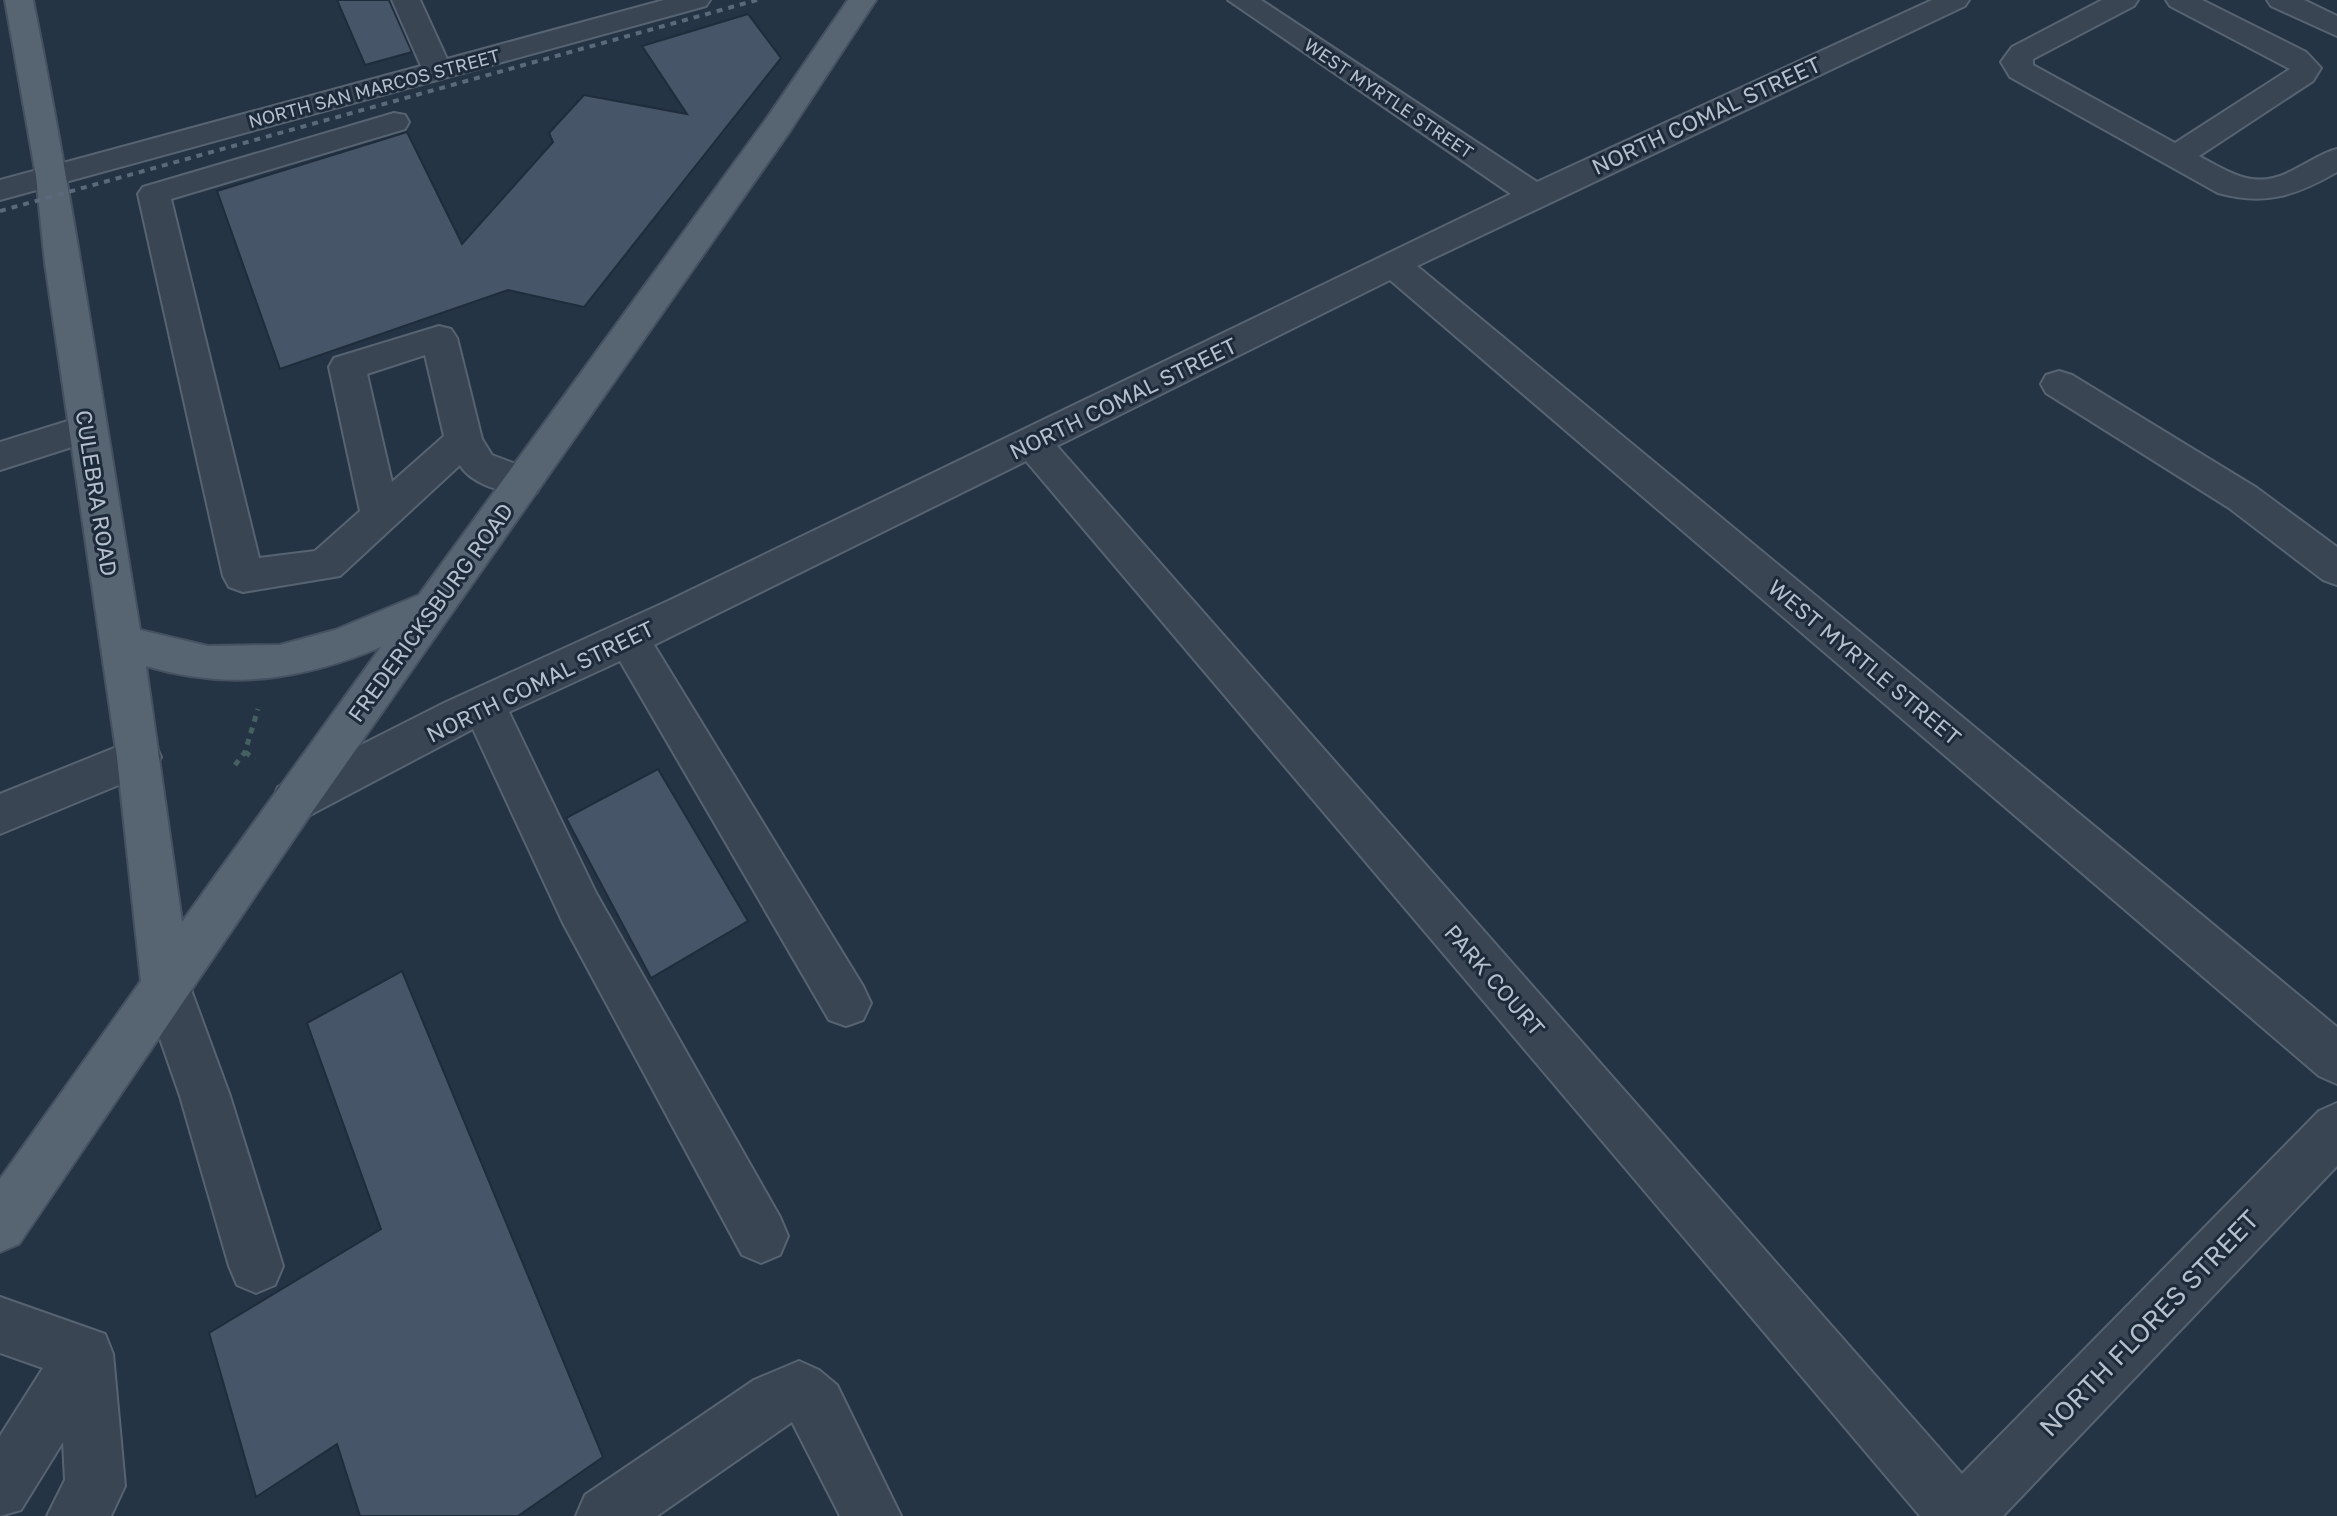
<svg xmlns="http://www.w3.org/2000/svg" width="2337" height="1516" font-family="'Golos Text',sans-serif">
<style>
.building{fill:#465668;stroke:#1f2c3b;stroke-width:2}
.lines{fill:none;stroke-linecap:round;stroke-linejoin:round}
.minor-casing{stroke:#576371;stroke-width:4}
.major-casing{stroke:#455160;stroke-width:4}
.path{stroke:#456061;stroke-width:5;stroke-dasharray:6 6;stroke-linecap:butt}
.minor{fill:#394553;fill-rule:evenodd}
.major{fill:#576573;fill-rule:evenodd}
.rail{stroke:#5b6a7b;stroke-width:4;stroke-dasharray:6 6;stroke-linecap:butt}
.labels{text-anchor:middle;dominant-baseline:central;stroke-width:6;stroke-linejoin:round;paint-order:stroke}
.far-street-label{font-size:18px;fill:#b6c0cd;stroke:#1d2a39}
.street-label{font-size:22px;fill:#b6c0cd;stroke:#1d2a39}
.near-street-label{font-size:26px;fill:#b6c0cd;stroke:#1d2a39}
</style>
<rect width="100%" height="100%" fill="#243444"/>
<g class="building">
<polygon points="337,0 389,0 412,52 365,65"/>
<polygon points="748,14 781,58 584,307 508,290 280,369 217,191 407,132 462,244 553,142 549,133 584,95 687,114 642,46"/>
<polygon points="658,769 748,921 651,978 566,818"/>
<polygon points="402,971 603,1457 518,1516 360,1516 337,1444 256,1497 209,1333 381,1229 307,1023"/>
</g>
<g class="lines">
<g class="minor-casing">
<g id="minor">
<polygon points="392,0 420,0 447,59 664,0 710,0 706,6 0,200 0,180 421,66"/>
<polygon points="1228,0 1261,0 1537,182 1932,0 1969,0 1965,6 1417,266 2337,1027 2337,1084 2319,1076 1390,280 1057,446 1962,1474 2319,1111 2337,1103 2337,1166 2003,1516 1920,1516 1026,461 654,645 863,986 871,1003 863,1020 846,1026 829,1020 620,661 509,712 596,893 780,1217 788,1236 780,1255 761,1263 742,1255 563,923 473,729 310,815 294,821 278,815 272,801 278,787 444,703 668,601 1511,194"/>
<path d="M2102 0H2138L2134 6 2033 59V65L2175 143 2290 69 2170 6 2166 0H2202L2306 52 2321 68 2313 81 2199 156C2236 176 2257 191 2297 168 2311 161 2322 153 2337 149V172C2295 196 2265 206 2218 193L2010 77 2001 62 2012 47Z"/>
<polygon points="2267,0 2304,0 2337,16 2337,36 2271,6"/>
<path d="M394 113 405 115 409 122 405 129 171 199 259 558 315 551 360 511 329 367 334 358 439 326 451 329 457 338 482 439 492 455 537 472 542 482 537 492C516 499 471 485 460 465L340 576 243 592 229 587 223 576 138 194 143 187ZM425 355 444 436 392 482 367 374Z"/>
<polygon points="2059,371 2072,375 2257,488 2337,547 2337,585 2323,580 2229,508 2046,393 2041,384 2046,375"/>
<polygon points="87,415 100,418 106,428 100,438 0,470 0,442"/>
<polygon points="139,738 155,744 161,757 155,770 0,834 0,794"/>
<polygon points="166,964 183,971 190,987 230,1096 283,1266 275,1285 256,1293 237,1285 229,1266 180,1096 142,987 149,971"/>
<polygon points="0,1297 105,1334 113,1354 125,1486 111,1516 47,1516 65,1480 63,1442 21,1510 0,1516 0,1436 43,1368 0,1353"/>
<polygon points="799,1361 819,1370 837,1385 901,1516 840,1516 792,1422 657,1516 576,1516 585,1495 754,1380"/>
</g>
</g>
<g class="major-casing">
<path id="major" d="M5 0H33C75 209 105 420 140 630L208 646 280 645 335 630 419 595 767 118 848 0H876L790 131 310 815 19 1244 0 1252V1179L141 981 117 757 45 263 36 176ZM381 647 182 922 146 666C229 691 302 680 381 647Z"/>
</g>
<g class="path">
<polyline points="245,752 255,759"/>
<polyline points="235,765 245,752 258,709"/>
</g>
<use href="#minor" class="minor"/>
<use href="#major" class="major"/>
<polyline class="rail" points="0,211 757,0"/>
</g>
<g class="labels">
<g class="far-street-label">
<text transform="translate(374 88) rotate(-15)">NORTH SAN MARCOS STREET</text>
<text transform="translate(1389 98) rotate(34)">WEST MYRTLE STREET</text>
</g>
<g class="street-label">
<text transform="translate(1706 115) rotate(-25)">NORTH COMAL STREET</text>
<text transform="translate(1123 398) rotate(-26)">NORTH COMAL STREET</text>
<text transform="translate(97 493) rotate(81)">CULEBRA ROAD</text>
<text transform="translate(430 612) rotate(-54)">FREDERICKSBURG ROAD</text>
<text transform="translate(1865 662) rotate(40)">WEST MYRTLE STREET</text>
<text transform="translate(540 681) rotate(-26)">NORTH COMAL STREET</text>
<text transform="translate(1495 980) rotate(49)">PARK COURT</text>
</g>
<g class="near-street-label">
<text transform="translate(2149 1323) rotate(-46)">NORTH FLORES STREET</text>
</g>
</g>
</svg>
